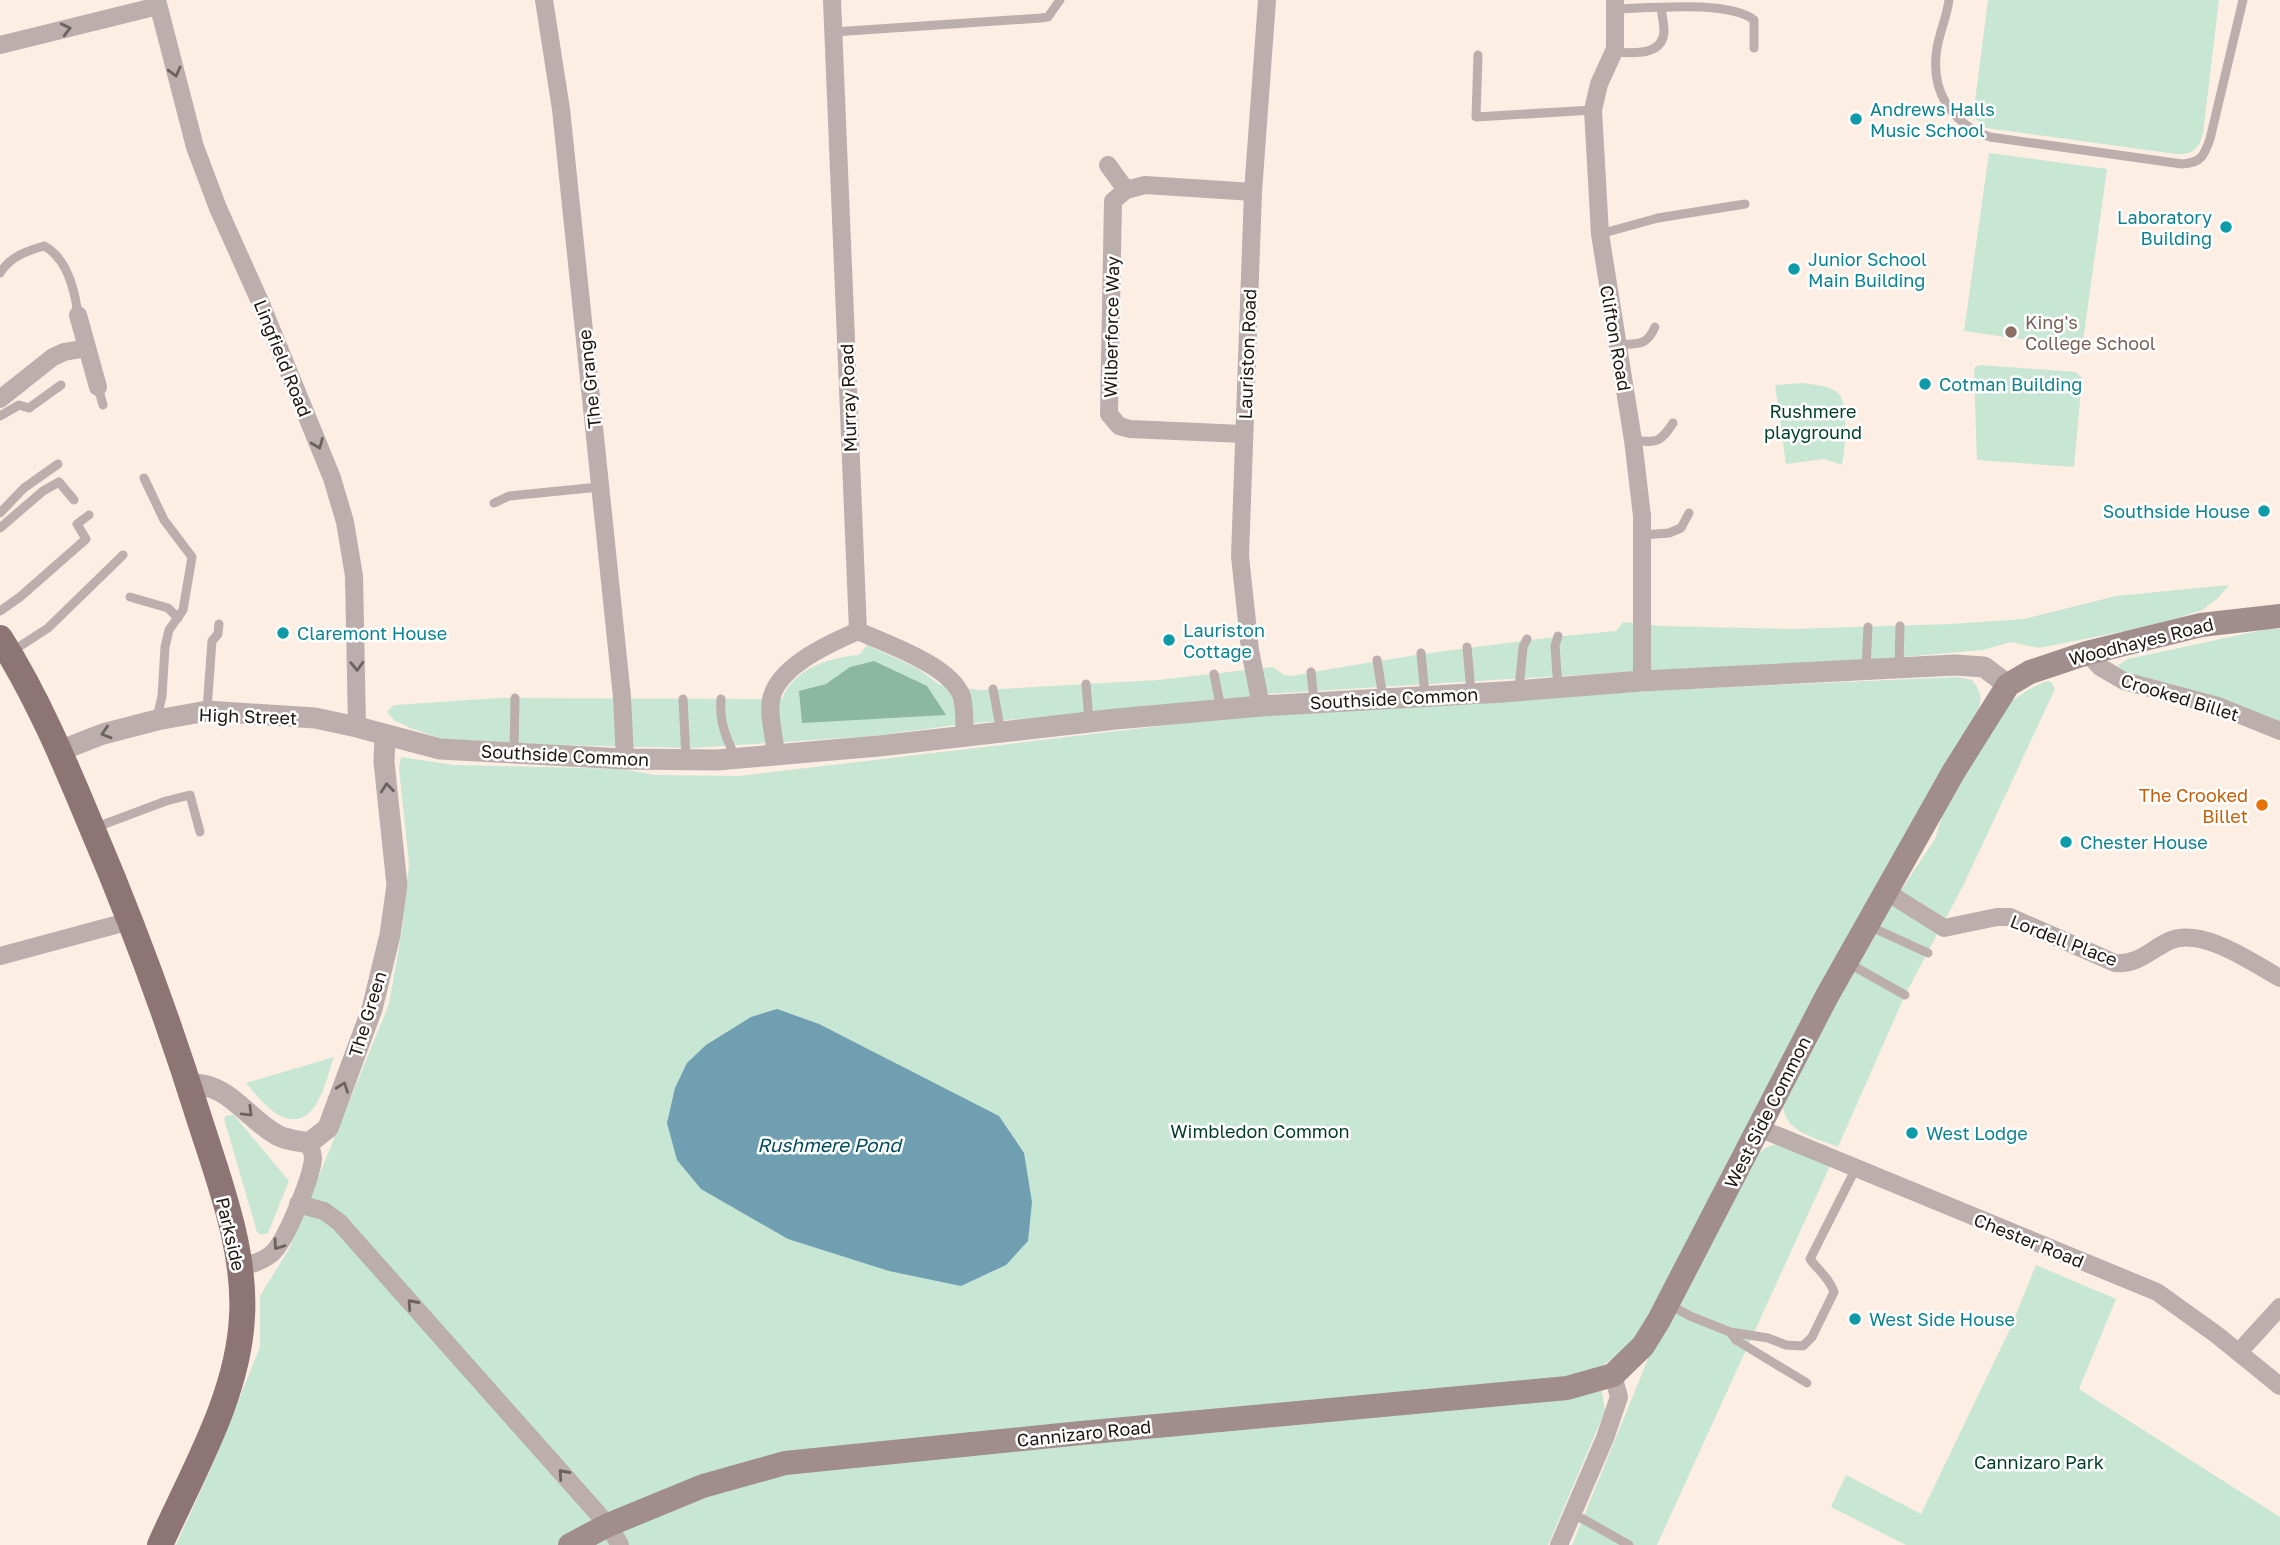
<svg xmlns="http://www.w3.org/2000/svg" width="2280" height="1545" font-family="'Golos Text',sans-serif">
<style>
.green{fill:#c7e6d4}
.forest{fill:#8cb7a0}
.water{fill:#6f9fb0}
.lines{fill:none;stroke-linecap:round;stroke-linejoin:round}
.service{stroke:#bbaead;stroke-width:9}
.minor{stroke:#bbaead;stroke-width:18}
.tertiary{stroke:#bbaead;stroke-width:21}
.secondary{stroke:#a18d8c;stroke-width:24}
.primary{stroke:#8d7575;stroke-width:26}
.oneway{stroke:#6c625e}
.culture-dot{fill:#0f9aa8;stroke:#fff;stroke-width:2.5}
.education-dot{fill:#8d6e63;stroke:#fff;stroke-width:2.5}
.food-dot{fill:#e8710a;stroke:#fff;stroke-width:2.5}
.labels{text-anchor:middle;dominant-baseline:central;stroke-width:5;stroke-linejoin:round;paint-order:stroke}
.culture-label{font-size:18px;fill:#0d838f;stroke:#fff;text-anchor:start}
.education-label{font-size:18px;fill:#785e54;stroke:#fff;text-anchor:start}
.street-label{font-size:18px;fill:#1e1610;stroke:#fff}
.park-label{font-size:18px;fill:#013d26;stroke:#fff}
.food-label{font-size:18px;fill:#c56008;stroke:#fff;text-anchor:end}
.water-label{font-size:19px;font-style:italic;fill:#034c5e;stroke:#fff}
</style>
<rect width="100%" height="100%" fill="#fdeee3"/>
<g class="green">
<path d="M1988 0H2219L2203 133C2199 149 2192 155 2176 154L1986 128 1973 117Z"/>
<polygon points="1989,153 2107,169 2082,348 1964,331"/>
<polygon points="1980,365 2076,372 2082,378 2074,467 1977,460 1974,372 1975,367"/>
<path d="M1803 383C1814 385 1831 385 1839 394 1849 406 1845 450 1842 465L1824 459 1786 464 1775 385Z"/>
<path d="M2229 585 2217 599 2202 610 2160 624 2039 648 2011 642 1983 650 1879 659 1642 671 1265 694 1260 697 964 724 873 736 693 748 555 745 444 739 410 728 394 720 387 712 394 705 499 698 782 699C793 669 830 657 859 655L867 645 917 668 940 685 981 690 1158 680 1273 667 1284 675 1291 676C1399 656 1507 641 1616 631L1623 622 1663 626 1792 629 1951 624 2024 619 2116 596Z"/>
<polygon points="2267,629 2280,629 2280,722 2124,675 2118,665 2128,659"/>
<path d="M1956 677 1972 680C1984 695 1982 702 1974 719L1650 1321 1631 1346 1602 1366 1600 1380 1605 1411 1548 1545H176L214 1461 260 1347V1296L289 1249 389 1004 402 930 409 864 399 768 401 757 454 765 622 769 655 775 739 776 1236 717 1667 690Z"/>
<path d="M2046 681 2051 682 2055 689 1964 884 1905 995 1838 1147C1812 1136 1784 1133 1782 1101L1869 938 1935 839 1943 813 2006 705 2028 690Z"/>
<path d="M334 1057C326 1079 317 1131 283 1117 268 1111 256 1094 246 1083Z"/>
<polygon points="234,1115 289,1181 268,1233 261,1235 257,1232 224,1119 226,1116"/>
<polygon points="1777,1144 1830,1166 1657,1545 1572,1545 1650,1354 1755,1156 1767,1147"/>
<polygon points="2036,1265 2116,1299 2079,1389 2280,1517 2280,1545 1906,1545 1831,1507 1846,1475 1921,1514 2010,1329"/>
</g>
<polygon class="forest" points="874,661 927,686 946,715 802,723 799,691 826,684 850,667"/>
<polygon class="water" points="777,1009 819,1024 999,1116 1024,1153 1032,1202 1028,1241 1006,1265 961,1286 889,1271 788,1239 701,1189 677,1160 667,1123 675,1088 687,1063 706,1045 751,1017"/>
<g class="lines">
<g class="service">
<path d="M1949 0C1947 16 1940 31 1937 48 1930 90 1950 123 1990 137L2182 164C2201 163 2204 156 2210 139L2243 0"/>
<path d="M1615 9C1648 8 1730 0 1754 20V48"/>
<polyline points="834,32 1041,18 1048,17 1060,0"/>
<path d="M1614 52C1631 53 1663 57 1664 31 1664 24 1662 15 1661 8"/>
<polyline points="1478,55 1476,117 1593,110"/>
<polyline points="1600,234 1658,218 1745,204"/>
<path d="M0 273C10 257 26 251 44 246 67 258 75 291 78 315"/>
<path d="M1618 345C1638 343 1646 347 1655 327"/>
<polyline points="98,387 103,405"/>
<polyline points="0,416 19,405 29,408 61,385"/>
<path d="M1633 440C1657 443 1660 443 1673 423"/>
<polyline points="144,478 164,520 192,557 183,610 169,630 165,647 162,696 157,718"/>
<polyline points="494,503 509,496 599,487"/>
<polyline points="0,513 24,488 58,464"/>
<polyline points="0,528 43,491 59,482 74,500"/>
<polyline points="1643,535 1669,533 1681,528 1689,513"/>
<polyline points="130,597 168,608 178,618"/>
<polyline points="0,611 20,597 86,539 77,524 89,515"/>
<polyline points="1558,636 1555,646 1558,688"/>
<polyline points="1467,647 1471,692"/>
<polyline points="11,652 48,628 123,555"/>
<polyline points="1421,653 1425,695"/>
<polyline points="1377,660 1383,697"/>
<polyline points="1899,666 1900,626"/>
<polyline points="1866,668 1868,627"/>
<polyline points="1311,672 1314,701"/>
<polyline points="1214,674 1221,709"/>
<polyline points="1086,684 1089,721"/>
<polyline points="993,689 1001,732"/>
<polyline points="1519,689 1523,647 1527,639"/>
<polyline points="683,699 686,758"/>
<path d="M721 699C719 722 726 737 735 757"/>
<polyline points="207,709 212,641 218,634 219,624"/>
<polyline points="514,751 515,698"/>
<polyline points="94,828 166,801 190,795 200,832"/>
<polyline points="1869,926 1928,953"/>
<polyline points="1848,963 1905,995"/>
<path d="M1670 1305 1690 1316 1730 1332 1768 1338 1786 1345 1803 1346 1812 1337 1834 1292C1830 1279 1818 1270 1810 1259L1856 1168"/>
<polyline points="1730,1332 1736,1340 1807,1383"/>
<polyline points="1572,1515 1583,1519 1629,1545"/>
</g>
<g class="minor">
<polyline points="157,0 195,147 218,208 261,304 332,478 345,522 354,576 357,727"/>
<polyline points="544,0 561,109 622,697 625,759"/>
<path d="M832 0 858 631C887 644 952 666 962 697 965 709 964 724 965 736"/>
<polyline points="1615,0 1615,49 1599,84 1593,110 1600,234 1633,440 1642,516 1642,681"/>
<polyline points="0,45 158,6"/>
<polyline points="1108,165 1126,190"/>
<polyline points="78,315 98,387"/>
<polyline points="0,399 53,357 64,352 87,348"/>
<polyline points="1243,434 1130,429 1119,426 1109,414 1113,201 1126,190 1145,185 1253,192"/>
<polyline points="2087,653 2100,667 2124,681 2218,706 2280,731"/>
<polyline points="1261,706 1250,650 1240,556 1253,192 1267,0"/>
<path d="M776 755C775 738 768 717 771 700 777 666 831 643 858 631"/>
<path d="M1887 892 1944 928 1997 917H2010L2115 963C2138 965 2150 950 2169 941 2201 926 2253 963 2280 978"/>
<polyline points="0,956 130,921"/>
<polyline points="1759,1128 2157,1292 2217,1335 2280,1386"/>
<polyline points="298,1204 324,1211 339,1222 608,1525 620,1545"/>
<path d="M239 1267C250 1265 261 1262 270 1255 285 1245 311 1178 313 1159 313 1154 311 1148 309 1143"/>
<polyline points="2239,1352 2280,1307"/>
<polyline points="1559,1545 1605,1438 1619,1397 1613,1375"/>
</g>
<g class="tertiary">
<polyline points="59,751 103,734 157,720 207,711 315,718 357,727 440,749 625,759 717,760 879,746 1116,719 1261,706 1503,692 1642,681 1955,665 1984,667 2008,685"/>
<path d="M188 1084C229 1082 245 1117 277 1135 286 1140 299 1141 309 1143L328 1128 372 1009 390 935 397 885 384 762 385 735"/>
</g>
<polyline class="secondary" points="570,1545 608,1525 703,1486 785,1463 1081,1433 1567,1388 1613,1375 1643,1346 1659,1320 1827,996 1954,771 2008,685 2030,672 2087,653 2201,625 2280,616"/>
<path class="primary" d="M0 638C38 698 65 763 92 828 133 924 169 1022 200 1121 220 1183 246 1252 242 1317 238 1397 192 1473 160 1545"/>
</g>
<defs><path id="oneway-chevron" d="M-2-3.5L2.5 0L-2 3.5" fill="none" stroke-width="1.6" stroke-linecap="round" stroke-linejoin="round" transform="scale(1.75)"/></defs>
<g class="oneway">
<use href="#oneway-chevron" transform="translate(66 29) rotate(-14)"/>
<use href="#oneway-chevron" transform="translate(175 72) rotate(75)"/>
<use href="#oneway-chevron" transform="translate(318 444) rotate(68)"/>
<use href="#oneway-chevron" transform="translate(357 666) rotate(88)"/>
<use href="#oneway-chevron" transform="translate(106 733) rotate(163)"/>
<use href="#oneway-chevron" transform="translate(387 788) rotate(-96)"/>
<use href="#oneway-chevron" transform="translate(343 1087) rotate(-70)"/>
<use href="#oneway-chevron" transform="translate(248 1112) rotate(45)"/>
<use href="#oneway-chevron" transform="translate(278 1245) rotate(125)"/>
<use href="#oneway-chevron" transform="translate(412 1304) rotate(-132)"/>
<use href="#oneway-chevron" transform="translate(563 1474) rotate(-132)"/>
</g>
<g class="culture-dot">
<circle cx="1856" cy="119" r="7"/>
<circle cx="2226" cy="227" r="7"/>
<circle cx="1794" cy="269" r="7"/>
<circle cx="1925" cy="384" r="7"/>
<circle cx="2264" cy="511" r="7"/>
<circle cx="283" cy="633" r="7"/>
<circle cx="1169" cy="640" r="7"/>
<circle cx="2066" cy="842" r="7"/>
<circle cx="1912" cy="1133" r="7"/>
<circle cx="1855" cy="1319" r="7"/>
</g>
<circle class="education-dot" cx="2011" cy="332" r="7"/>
<circle class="food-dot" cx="2262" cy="805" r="7"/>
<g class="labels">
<g class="culture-label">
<text x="1870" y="109">Andrews Halls<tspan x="1870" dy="21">Music School</tspan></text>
<text x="2212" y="217" text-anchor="end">Laboratory<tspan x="2212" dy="21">Building</tspan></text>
<text x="1808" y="259">Junior School<tspan x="1808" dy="21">Main Building</tspan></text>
<text x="1939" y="384">Cotman Building</text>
<text x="2250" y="511" text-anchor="end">Southside House</text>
<text x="1183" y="630">Lauriston<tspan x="1183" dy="21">Cottage</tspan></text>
<text x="297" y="633">Claremont House</text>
<text x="2080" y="842">Chester House</text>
<text x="1926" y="1133">West Lodge</text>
<text x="1869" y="1319">West Side House</text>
</g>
<g class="education-label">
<text x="2025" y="322">King's<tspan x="2025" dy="21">College School</tspan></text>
</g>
<g class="street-label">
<text transform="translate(1111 327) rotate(-89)">Wilberforce Way</text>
<text transform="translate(1616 338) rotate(80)">Clifton Road</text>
<text transform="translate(1247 354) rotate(-88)">Lauriston Road</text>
<text transform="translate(283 358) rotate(68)">Lingfield Road</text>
<text transform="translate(589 379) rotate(-96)">The Grange</text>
<text transform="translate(848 398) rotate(-92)">Murray Road</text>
<text transform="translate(2141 641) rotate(-14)">Woodhayes Road</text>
<text transform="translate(2180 697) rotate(17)">Crooked Billet</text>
<text transform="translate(1394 698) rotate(-3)">Southside Common</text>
<text transform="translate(248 716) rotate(2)">High Street</text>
<text transform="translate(565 755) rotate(3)">Southside Common</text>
<text transform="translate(2064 940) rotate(21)">Lordell Place</text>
<text transform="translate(367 1014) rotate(-73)">The Green</text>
<text transform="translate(1767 1112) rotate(-63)">West Side Common</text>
<text transform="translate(231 1234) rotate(77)">Parkside</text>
<text transform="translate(2029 1240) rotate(22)">Chester Road</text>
<text transform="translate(1084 1433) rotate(-6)">Cannizaro Road</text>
</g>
<g class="park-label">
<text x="1813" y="411">Rushmere<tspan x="1813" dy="21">playground</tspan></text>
<text x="1260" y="1131">Wimbledon Common</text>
<text x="2039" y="1462">Cannizaro Park</text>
</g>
<g class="food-label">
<text x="2248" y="795">The Crooked<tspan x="2248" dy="21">Billet</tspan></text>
</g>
<g class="water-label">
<text x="829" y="1144">Rushmere Pond</text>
</g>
</g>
</svg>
